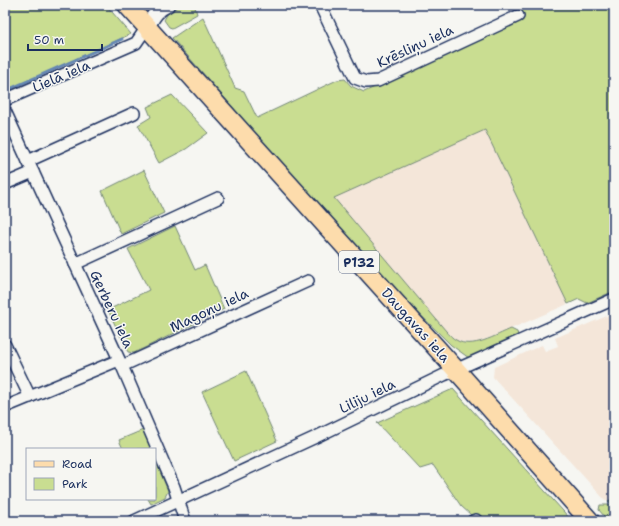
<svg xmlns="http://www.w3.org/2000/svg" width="619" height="526" font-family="'Shantell Sans',sans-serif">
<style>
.built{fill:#f4e6d9}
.green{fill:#c9dd91;stroke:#728678}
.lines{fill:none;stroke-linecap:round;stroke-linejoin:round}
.stream{stroke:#6285b3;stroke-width:3}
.minor-casing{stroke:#1b2f5e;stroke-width:14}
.tertiary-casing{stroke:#1b2f5e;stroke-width:17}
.primary-casing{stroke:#1b2f5e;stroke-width:21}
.minor{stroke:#f6f6f2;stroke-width:11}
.tertiary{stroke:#f6f6f2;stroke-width:14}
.primary{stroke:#fddcac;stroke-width:18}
.labels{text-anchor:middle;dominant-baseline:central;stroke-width:3;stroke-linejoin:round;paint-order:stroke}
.shield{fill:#f6f6f2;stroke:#5d6b8a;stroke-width:1}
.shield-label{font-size:13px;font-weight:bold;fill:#1b2f5e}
.street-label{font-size:14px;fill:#1b2f5e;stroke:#f6f6f2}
</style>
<rect width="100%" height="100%" fill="#f6f6f2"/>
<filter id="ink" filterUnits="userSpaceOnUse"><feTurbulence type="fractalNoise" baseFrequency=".025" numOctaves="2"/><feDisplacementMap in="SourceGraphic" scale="8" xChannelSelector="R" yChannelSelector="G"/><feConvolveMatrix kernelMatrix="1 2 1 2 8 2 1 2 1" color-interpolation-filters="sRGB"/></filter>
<g filter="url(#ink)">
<g class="built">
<polygon points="485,130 568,304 492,337 478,342 469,343 457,341 446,331 334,198"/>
<polygon points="614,313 614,498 608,501 604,499 493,377 494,367 542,345 545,351 558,346 555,338"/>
</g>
<g class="green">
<polygon points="5,5 106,5 131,34 5,91"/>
<polygon points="181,5 200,5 195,7 197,14 172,28 169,27 164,20 168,13"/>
<path d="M516 5H614V291L587 303 579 299 568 304 485 130 334 198 446 331C449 334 452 338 456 340 472 350 496 335 511 329L517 332 518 335 513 338 469 358 451 345 376 271 172 38 203 17 235 88 244 91 257 118 337 80 345 79 351 86 364 92 522 20Z"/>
<polygon points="172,95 208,133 186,149 159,163 138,125 151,117 147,107"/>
<polygon points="144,170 164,213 121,234 102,191"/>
<polygon points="175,226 195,270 205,265 224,309 134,353 128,352 108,310 149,290 128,249"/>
<polygon points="246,371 277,441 234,461 202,392"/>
<polygon points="453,389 572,521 482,521 477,515 471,515 461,506 433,465 420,469 377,423"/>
<polygon points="143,430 151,449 123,449 119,440"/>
<polygon points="155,459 168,491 165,497 151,504 148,499 155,499"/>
<polygon points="614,498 614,521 608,521 599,510 600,505 613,505 608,501"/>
</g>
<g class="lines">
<polyline class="stream" points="5,91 122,39"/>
<g class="minor-casing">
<g id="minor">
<polyline points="320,5 355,78 366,82 378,81 518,16"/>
<polyline points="5,100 136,43 147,27"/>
<polyline points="5,111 122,366 174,487 185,521"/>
<polyline points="28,161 134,113"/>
<polyline points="5,184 33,172"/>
<polyline points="75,264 218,198"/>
<polyline points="5,345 30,397"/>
<polyline points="122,366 308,281"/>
<polyline points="5,407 119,360"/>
<polyline points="134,521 318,436 444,375 614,299"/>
<polyline points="473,521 476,520"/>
</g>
</g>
<g class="tertiary-casing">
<path id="tertiary" d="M147 27C153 17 156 10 167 5"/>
</g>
<g class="primary-casing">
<polyline id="primary" points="127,5 442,354 590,521"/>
</g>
<use href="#minor" class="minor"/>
<use href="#tertiary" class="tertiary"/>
<use href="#primary" class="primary"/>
</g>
</g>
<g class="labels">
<rect class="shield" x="339" y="251" width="40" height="22" rx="3"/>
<g class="shield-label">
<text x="359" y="262">P132</text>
</g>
<g class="street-label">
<text transform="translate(415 46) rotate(-25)">Krēsliņu iela</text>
<text transform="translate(61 76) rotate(-23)">Lielā iela</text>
<text transform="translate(112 309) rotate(65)">Gerberu iela</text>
<text transform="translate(209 310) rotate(-25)">Magoņu iela</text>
<text transform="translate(416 325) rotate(48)">Daugavas iela</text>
<text transform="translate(367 396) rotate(-26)">Liliju iela</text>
</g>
</g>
<rect width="619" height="526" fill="none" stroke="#f6f6f2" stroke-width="20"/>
<rect x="10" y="10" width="599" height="506" fill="none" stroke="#1b2f5e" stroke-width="1.5" filter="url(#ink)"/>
<rect x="26" y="448" width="130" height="52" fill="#f6f6f2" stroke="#9ea6b7"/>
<rect x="34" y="461" width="20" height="6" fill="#fddcac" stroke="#9ea6b7"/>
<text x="62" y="468" font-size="12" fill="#1b2f5e">Road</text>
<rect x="34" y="478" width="20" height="12" fill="#c9dd91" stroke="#9ea6b7"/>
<text x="62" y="488" font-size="12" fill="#1b2f5e">Park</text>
<path d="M28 44v6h74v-6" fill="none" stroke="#1b2f5e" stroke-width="2"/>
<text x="34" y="44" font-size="12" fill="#1b2f5e" stroke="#f6f6f2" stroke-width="3" paint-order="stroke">50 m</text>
</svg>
